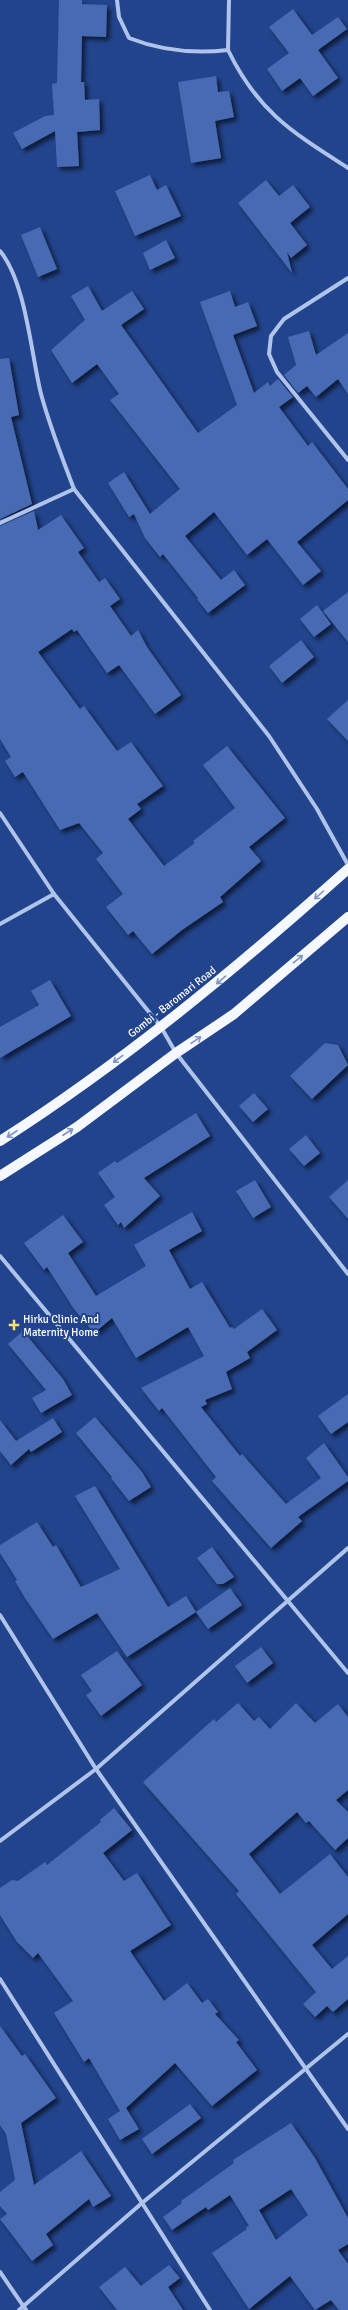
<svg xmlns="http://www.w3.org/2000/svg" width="348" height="2310" font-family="Signika,sans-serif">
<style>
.building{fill:#466ab2;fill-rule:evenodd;filter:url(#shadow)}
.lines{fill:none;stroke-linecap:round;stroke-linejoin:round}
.minor{stroke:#b0c4eb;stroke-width:4}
.primary{stroke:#f5f8fe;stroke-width:10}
.oneway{stroke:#8195c0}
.poi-dot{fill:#f8e172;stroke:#22448d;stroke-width:1.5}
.labels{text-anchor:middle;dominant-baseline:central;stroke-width:4;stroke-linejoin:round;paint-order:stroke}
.street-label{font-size:11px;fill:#fff;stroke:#22448d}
.poi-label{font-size:11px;fill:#fff;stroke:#22448d;text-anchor:start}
</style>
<defs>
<filter id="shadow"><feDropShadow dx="3.5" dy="3.5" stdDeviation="2" flood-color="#0009"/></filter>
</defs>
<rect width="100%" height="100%" fill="#22448d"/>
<g class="building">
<polygon points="59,0 82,0 82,4 107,5 106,37 82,36 81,82 84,82 85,100 99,99 100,130 77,132 79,166 57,167 55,131 22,149 13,133 45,116 54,115 52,84 57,83"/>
<polygon points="293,9 312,35 338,17 347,29 318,50 338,78 313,96 300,78 282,91 267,69 289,53 269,27"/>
<polygon points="216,76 218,92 229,91 234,117 215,121 221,158 191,163 178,82"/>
<polygon points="150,175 157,190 166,185 181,216 135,236 115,191"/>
<polygon points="266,180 279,196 293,185 310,207 290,223 307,245 291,258 287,252 292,273 238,203"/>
<polygon points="40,227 57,269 38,277 21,235"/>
<polygon points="166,240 175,258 150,270 143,253"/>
<polygon points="88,286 102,311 132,291 144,309 121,325 198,433 237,405 200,302 230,291 235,307 248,302 257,326 233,335 254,393 268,382 270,386 278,379 293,397 279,407 308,446 312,442 348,489 348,500 297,542 321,571 303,585 267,539 247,555 214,512 185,536 221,580 234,570 245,585 208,613 197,599 198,598 163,554 160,557 145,538 134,514 129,517 108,483 124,472 150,514 180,489 110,400 119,394 97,364 72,383 51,350 85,320 71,296"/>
<polygon points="309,331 316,355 348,333 348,394 338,379 316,397 307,386 298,393 284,375 296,365 288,337"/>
<polygon points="9,358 19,415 11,417 32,504 0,519 0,359"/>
<polygon points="34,511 38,530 61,515 84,548 78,552 99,582 105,578 120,599 110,606 131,636 138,630 147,647 181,695 155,714 119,665 107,673 77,630 74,632 72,629 38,652 80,709 84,706 117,751 131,742 163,786 137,804 141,809 128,819 164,866 195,843 193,841 235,808 203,765 227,746 285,818 249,847 261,861 220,897 223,902 182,930 152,954 133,931 128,935 106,907 123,894 96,859 103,853 79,823 60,830 23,772 15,777 5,761 11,757 0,739 0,526"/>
<polygon points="348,592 348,642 323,611"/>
<polygon points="317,605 331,624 314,637 300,619"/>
<polygon points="301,640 314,657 282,683 269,666"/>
<polygon points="348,700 348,741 327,719"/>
<polygon points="50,980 71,1016 0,1058 0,1027 39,1005 31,991"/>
<polygon points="325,1043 338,1045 348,1065 312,1099 290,1076"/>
<polygon points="254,1093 268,1109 253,1122 239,1106"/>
<polygon points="196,1113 210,1136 144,1178 160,1196 124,1228 121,1222 118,1225 104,1205 115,1197 98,1173 115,1161 117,1163"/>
<polygon points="306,1135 320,1153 304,1166 289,1149"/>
<polygon points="255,1180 271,1207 253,1218 236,1191"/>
<polygon points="348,1180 348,1219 329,1197"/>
<polygon points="192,1212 202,1231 169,1250 190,1289 202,1282 230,1328 232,1327 234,1329 262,1309 277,1330 247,1352 250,1358 226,1372 232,1389 205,1400 207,1404 201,1407 240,1456 242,1454 286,1504 321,1478 306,1458 324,1443 348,1477 348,1481 298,1517 302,1521 271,1548 212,1481 216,1477 162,1408 159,1411 141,1388 204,1356 188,1327 136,1358 112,1318 94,1333 74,1309 47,1267 44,1270 24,1243 63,1215 83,1242 68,1253 96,1296 146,1266 134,1245"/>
<polygon points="23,1331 63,1379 72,1395 41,1413 32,1398 46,1390 8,1344"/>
<polygon points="348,1394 348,1422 331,1434 318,1416"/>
<polygon points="95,1417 142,1472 151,1487 129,1501 111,1478 112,1477 76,1433"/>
<polygon points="53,1418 62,1432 31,1452 29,1449 11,1465 0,1451 0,1420 16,1441"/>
<polygon points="95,1486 168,1607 186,1596 196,1612 127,1657 97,1613 53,1639 25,1598 15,1581 17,1580 0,1553 0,1545 37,1522 53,1547 56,1545 81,1587 120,1569 75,1496"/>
<polygon points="212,1547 234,1577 223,1584 217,1584 197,1558"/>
<polygon points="230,1588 242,1605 208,1629 196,1612"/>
<polygon points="261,1647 273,1663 247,1683 235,1666"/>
<polygon points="117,1651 142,1685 101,1716 86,1695 92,1691 81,1675"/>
<polygon points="238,1703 254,1721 259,1717 270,1729 296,1703 315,1723 338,1704 348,1717 348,1790 336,1800 348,1812 348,1838 335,1850 309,1821 306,1823 297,1812 249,1854 280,1894 330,1854 348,1877 348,1914 312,1945 332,1969 348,1956 348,1999 333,2012 327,2006 315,2017 303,2004 316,1992 236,1894 239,1891 143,1782 214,1719 216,1722"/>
<polygon points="114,1808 132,1830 103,1853 124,1881 137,1873 171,1925 130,1951 164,2001 187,1983 202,2003 208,1999 218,2012 215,2014 239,2040 236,2042 257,2070 212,2106 175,2063 126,2108 139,2129 120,2140 108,2119 120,2111 89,2058 84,2062 54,2013 73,2001 38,1953 33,1958 17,1942 0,1915 0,1888 12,1880 18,1881 45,1862 47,1865 101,1822 100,1820"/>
<polygon points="0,2026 22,2056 25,2054 56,2098 21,2123 34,2185 81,2151 111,2196 93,2207 89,2199 46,2234 53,2245 32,2261 0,2219 7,2214 0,2206 0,2192 15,2180 6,2134 0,2125"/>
<polygon points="190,2104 201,2118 152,2154 142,2139"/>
<path d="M291 2123 315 2158 348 2218V2244L338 2250 348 2264V2310H339L331 2300 315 2310 290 2276 249 2309 212 2253 247 2229 246 2227 249 2226 230 2195 208 2210 206 2207 172 2230 163 2217 182 2203 181 2201 234 2163 233 2160ZM291 2189 308 2215 276 2240 259 2210Z"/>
<polygon points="169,2265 180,2278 168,2287 183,2310 117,2310 99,2287 125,2267 141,2286"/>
</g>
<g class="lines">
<g class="minor">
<path d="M117 0 119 17 129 38C162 51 193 54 228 50L229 0"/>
<path d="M228 50C258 112 292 132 348 168"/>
<path d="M0 251C26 282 31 354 41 394 50 427 62 458 74 489L269 736 317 809 348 865"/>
<polyline points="348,278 284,319 271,336 269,354 277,372 348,460"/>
<polyline points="0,523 74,489"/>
<polyline points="0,813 54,894 161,1027 176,1053 348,1274"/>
<polyline points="0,924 54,894"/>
<polyline points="0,1256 348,1673"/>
<polyline points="0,1615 96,1769 348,2129"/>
<polyline points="0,1841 96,1769 348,1548"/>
<polyline points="0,1979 210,2310"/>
<polyline points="0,2272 26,2310"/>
<polyline points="19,2310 142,2203 348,2034"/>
</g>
<g class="primary">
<path d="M0 1141C124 1062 238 967 348 869"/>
<polyline points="0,1176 77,1127 176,1053 234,1014 348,917"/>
</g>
</g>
<defs><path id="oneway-shaft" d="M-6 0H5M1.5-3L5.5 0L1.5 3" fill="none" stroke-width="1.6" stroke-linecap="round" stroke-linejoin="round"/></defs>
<g class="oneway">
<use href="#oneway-shaft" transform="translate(319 895) rotate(138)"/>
<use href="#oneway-shaft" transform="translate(298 959) rotate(-39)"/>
<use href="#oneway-shaft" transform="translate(221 980) rotate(139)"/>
<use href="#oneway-shaft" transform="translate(196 1040) rotate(-34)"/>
<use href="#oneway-shaft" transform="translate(118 1059) rotate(143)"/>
<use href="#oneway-shaft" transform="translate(68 1132) rotate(-33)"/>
<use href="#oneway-shaft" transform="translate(12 1134) rotate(147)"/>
</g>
<path class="poi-dot" d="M12 1319h4v4h4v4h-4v4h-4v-4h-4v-4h4z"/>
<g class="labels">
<g class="street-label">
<text transform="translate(172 1002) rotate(-38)">Gombi - Baromari Road</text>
</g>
<g class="poi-label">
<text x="23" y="1319">Hirku Clinic And<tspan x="23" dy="13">Maternity Home</tspan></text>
</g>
</g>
</svg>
